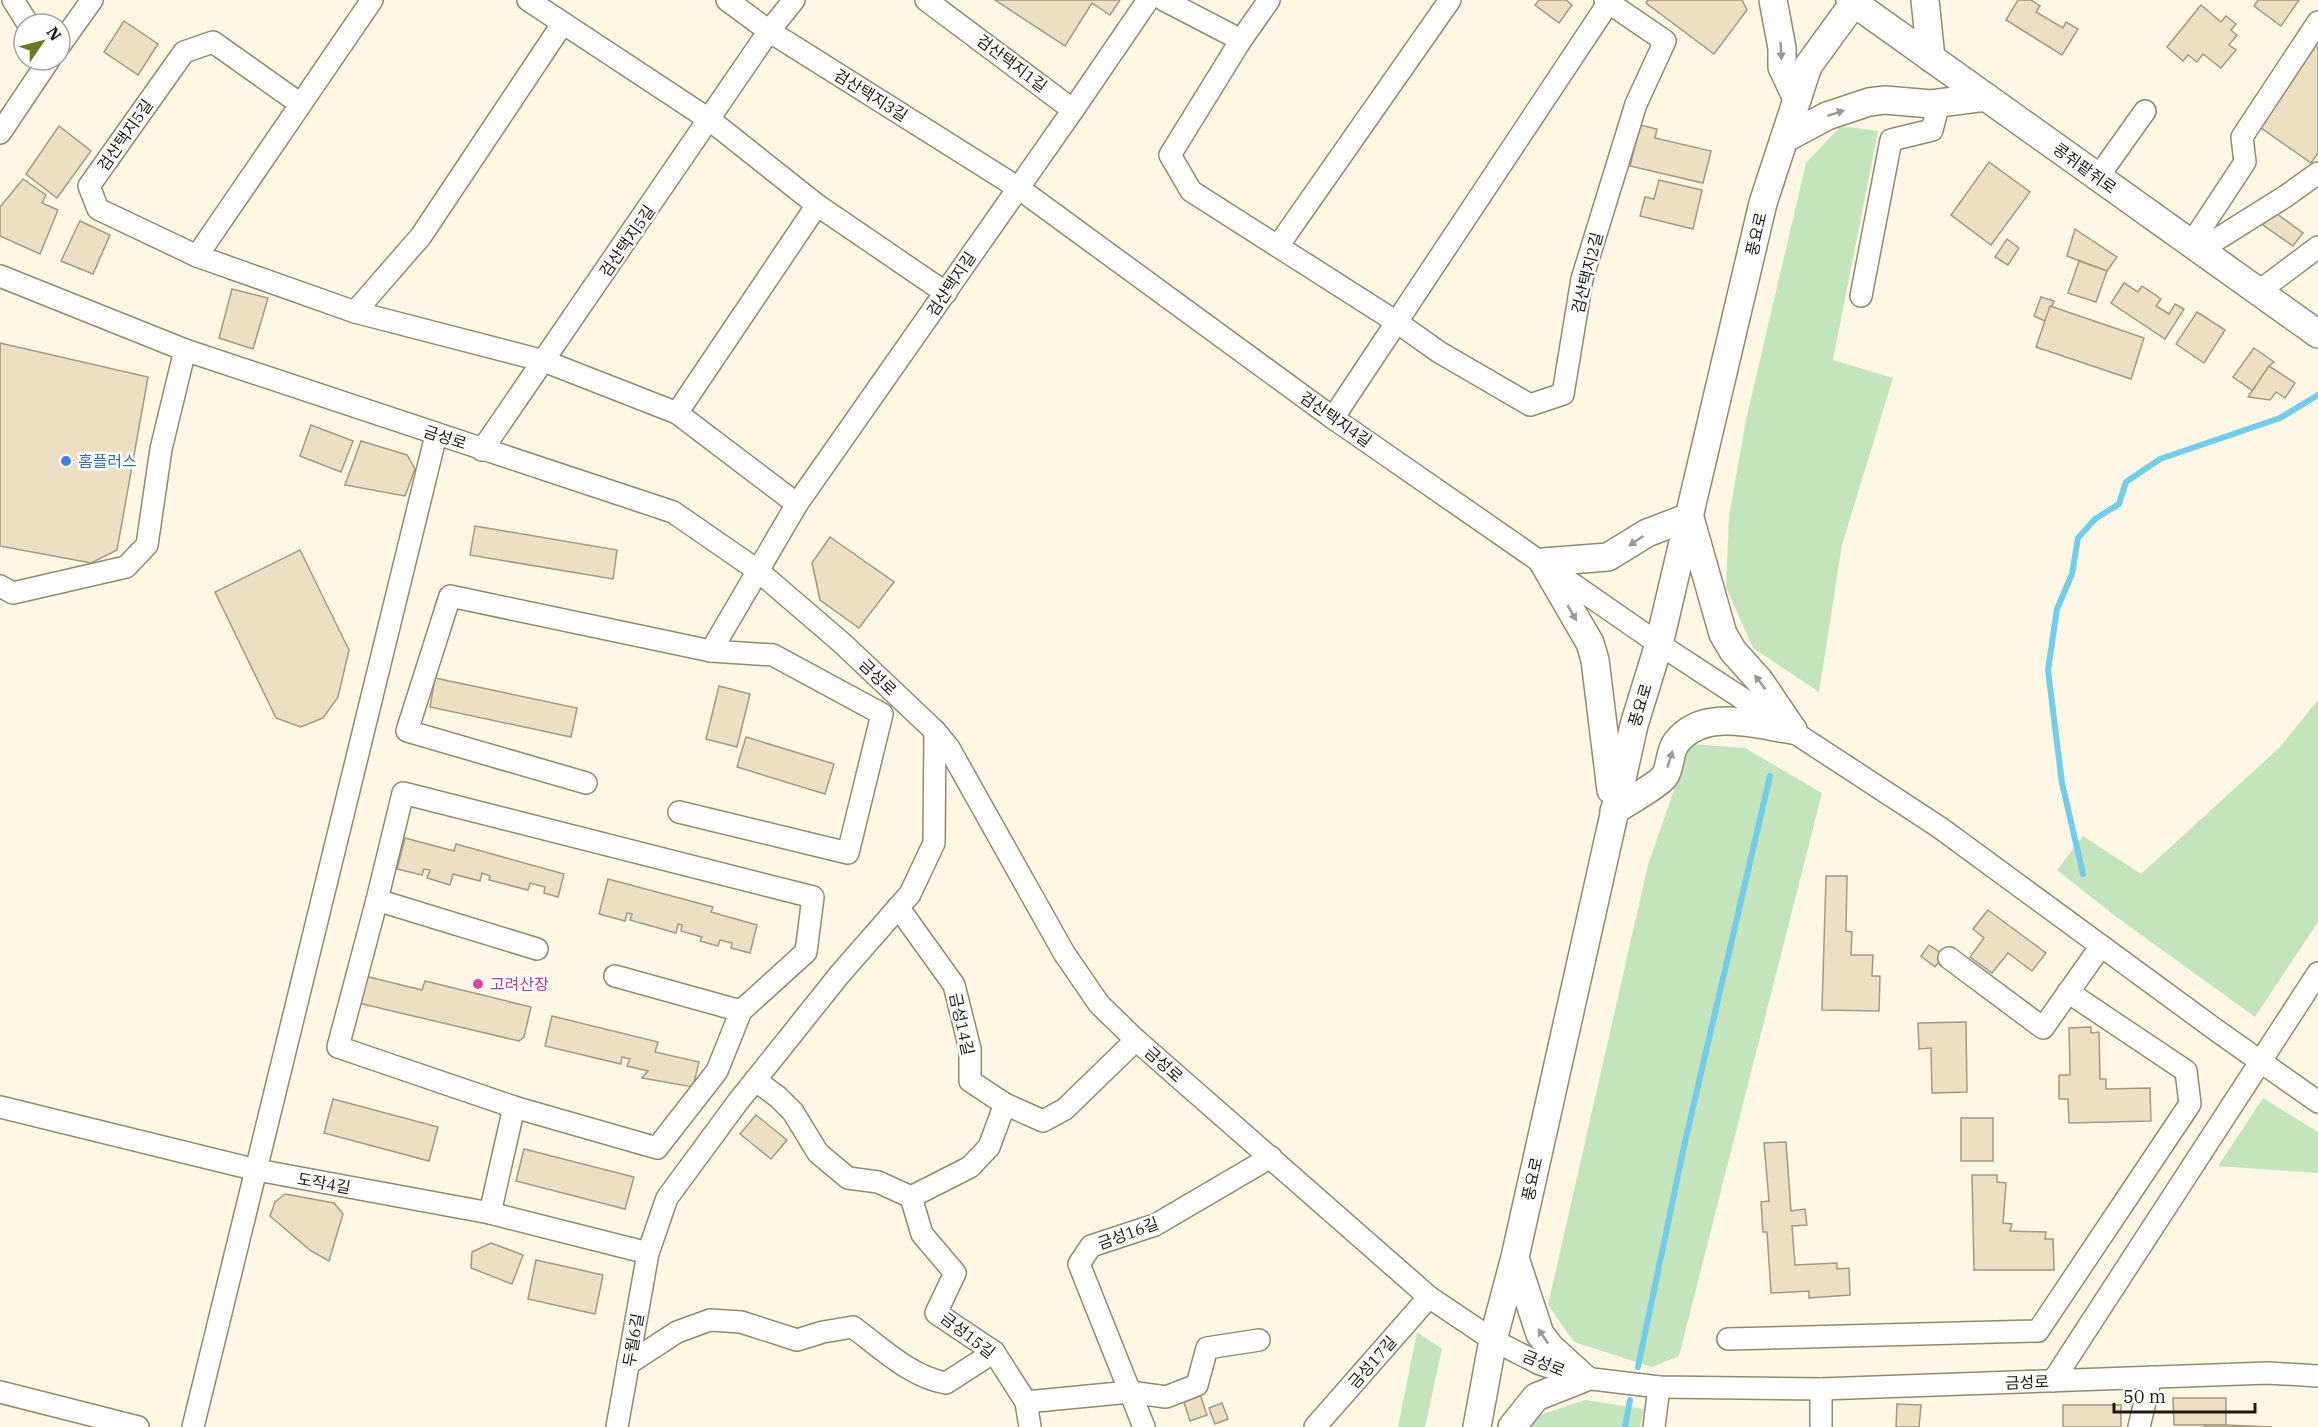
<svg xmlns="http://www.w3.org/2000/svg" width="2318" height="1427" font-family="'IBM Plex Serif','Noto Sans KR',serif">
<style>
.green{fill:#c4e4bd}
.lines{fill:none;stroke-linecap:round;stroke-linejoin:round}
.stream{stroke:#73cde9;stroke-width:6}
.building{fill:#ecdfc4;stroke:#a59980;stroke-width:1.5}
.minor-casing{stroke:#94886f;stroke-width:24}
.major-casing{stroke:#94886f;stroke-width:30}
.minor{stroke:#fff;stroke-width:21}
.major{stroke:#fff;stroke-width:27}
.oneway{fill:#9a9893}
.shop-dot{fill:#3f7fe0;stroke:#fff;stroke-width:2}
.hotel-dot{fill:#d1479c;stroke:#fff;stroke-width:2}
.labels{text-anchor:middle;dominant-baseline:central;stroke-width:5;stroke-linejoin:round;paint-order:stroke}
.street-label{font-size:16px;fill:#1f1a10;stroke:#fff}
.shop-label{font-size:16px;fill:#366cbe;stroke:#fff;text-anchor:start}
.hotel-label{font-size:16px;fill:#b23c85;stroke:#fff;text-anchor:start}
</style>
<rect width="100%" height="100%" fill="#fef7e6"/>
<g class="green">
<polygon points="1841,126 1878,131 1833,360 1893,378 1842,545 1819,692 1753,648 1726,588 1729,516 1746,420 1806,163"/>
<polygon points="2318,700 2318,922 2255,1017 2115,916 2057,870 2083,836 2141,874 2280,747"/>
<polygon points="1690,744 1745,748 1822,793 1679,1356 1652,1367 1574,1342 1548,1305 1648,865"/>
<polygon points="2263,1098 2318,1132 2318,1173 2218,1166"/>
<polygon points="1417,1332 1442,1349 1425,1427 1398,1427"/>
<polygon points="1585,1400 1644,1409 1640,1427 1532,1427 1534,1417"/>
</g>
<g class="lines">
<g class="stream">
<polyline points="2083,874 2062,783 2048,670 2057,609 2072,574 2078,538 2095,519 2119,504 2126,482 2160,459 2280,418 2318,395"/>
<polyline points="1638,1367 1685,1142 1770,776"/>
<polyline points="1625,1427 1630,1400"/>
</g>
</g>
<g class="building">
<polygon points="995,0 1120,0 1110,15 1092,3 1065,46"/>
<polygon points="1539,0 1566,0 1572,5 1559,23 1535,5"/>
<polygon points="1648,0 1742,0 1747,10 1714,54 1646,3"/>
<polygon points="2018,0 2031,0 2040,6 2036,12 2063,28 2066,22 2078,29 2062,55 2006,20"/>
<polygon points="2258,0 2299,0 2281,26 2254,6"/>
<polygon points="2201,5 2221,22 2226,16 2236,24 2231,30 2237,35 2229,45 2236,50 2221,68 2203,54 2197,62 2188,55 2183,61 2167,47"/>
<polygon points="124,21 158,44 138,75 104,52"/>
<polygon points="2313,44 2318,47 2318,153 2311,163 2257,125"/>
<polygon points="1640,125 1657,129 1655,138 1711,151 1703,183 1630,166"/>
<polygon points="59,126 91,151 57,198 26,174"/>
<polygon points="1989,162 2030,192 1991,245 1951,215"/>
<polygon points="23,179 46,195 42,203 58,210 40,254 0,236 0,207"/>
<polygon points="1659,180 1702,190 1693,229 1640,216 1645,197 1654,199"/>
<polygon points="2273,211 2303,233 2293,246 2263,225"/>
<polygon points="80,221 110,235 93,274 61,261"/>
<polygon points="2075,229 2117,257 2107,271 2067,256"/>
<polygon points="2007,239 2019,248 2008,265 1995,257"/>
<polygon points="2079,261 2107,271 2096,302 2068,293"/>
<polygon points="2124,283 2138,292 2142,286 2161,299 2156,306 2169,314 2175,304 2184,309 2165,339 2111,303"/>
<polygon points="232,289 268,298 253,349 219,338"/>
<polygon points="2041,297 2054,301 2045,321 2034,316"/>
<polygon points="2050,306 2144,338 2131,379 2036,347"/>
<polygon points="2197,312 2225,330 2204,363 2176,344"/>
<polygon points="0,343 148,377 117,550 91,563 0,546"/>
<polygon points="2254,348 2274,362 2269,366 2253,391 2233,377"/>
<polygon points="2269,366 2295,383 2285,398 2276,392 2270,400 2248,397"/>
<polygon points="311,425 353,441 341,472 300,456"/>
<polygon points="361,441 407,455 415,469 405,496 345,485"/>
<polygon points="475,526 617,550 613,579 470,555"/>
<polygon points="830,537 894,582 859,628 820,600 812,563"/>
<polygon points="300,550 349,650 338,697 323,718 301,727 276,718 215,592"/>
<polygon points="435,678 577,708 571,737 430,707"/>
<polygon points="719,686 750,694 737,747 706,739"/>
<polygon points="746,737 834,764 825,794 737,767"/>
<polygon points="405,838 454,851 456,844 564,874 558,897 544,893 545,887 530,883 528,890 489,880 490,876 482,873 480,881 453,874 450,885 427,878 430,870 424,869 422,875 397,869"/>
<polygon points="1826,876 1847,876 1846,931 1852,932 1851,955 1873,955 1872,976 1880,976 1879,1011 1822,1010"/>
<polygon points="608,879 713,907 711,912 757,925 750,953 731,948 732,943 720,940 718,946 700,941 702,937 681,931 682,925 678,924 676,933 630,920 632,914 627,913 625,921 599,914"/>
<polygon points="1988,910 2046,953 2032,971 2008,953 1992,973 1970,957 1984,938 1973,929"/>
<polygon points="1929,945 1944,955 1935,967 1921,956"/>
<polygon points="361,975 422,990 425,981 531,1007 524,1037 519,1041 354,1002"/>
<polygon points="552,1016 658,1042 655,1052 699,1062 693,1087 642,1078 648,1071 627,1066 630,1059 622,1057 621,1064 545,1046"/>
<polygon points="1966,1022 1967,1092 1932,1093 1931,1048 1919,1049 1918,1023"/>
<polygon points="2091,1027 2091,1033 2099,1032 2100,1079 2106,1079 2106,1089 2150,1088 2151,1121 2069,1123 2068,1099 2059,1099 2059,1075 2070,1075 2069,1028"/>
<polygon points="333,1099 438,1127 429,1161 324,1133"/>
<polygon points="756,1115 787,1140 771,1159 740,1134"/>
<rect x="1961" y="1118" width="32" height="43"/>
<polygon points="1786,1142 1791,1211 1805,1209 1807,1225 1792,1226 1795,1265 1837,1263 1837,1269 1849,1268 1850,1295 1809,1298 1809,1291 1771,1293 1767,1232 1763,1232 1761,1202 1769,1201 1764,1143"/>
<polygon points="524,1149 634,1177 625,1209 516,1181"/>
<polygon points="1972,1175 1997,1175 1997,1182 2006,1183 2003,1223 2012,1224 2010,1231 2046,1232 2045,1239 2053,1239 2054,1270 1974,1270"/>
<polygon points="285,1194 334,1203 343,1214 329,1261 311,1251 270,1216 275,1202"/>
<polygon points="491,1243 523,1255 512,1284 471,1268 472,1252"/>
<polygon points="536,1260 603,1275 595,1314 528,1299"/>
<polygon points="1200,1394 1207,1415 1190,1421 1183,1399"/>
<polygon points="2173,1398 2226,1398 2226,1425 2174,1425"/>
<polygon points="1222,1403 1228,1419 1215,1424 1209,1408"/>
<polygon points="1897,1404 1921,1405 1919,1427 1896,1427"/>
<rect x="2063" y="1405" width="58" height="22"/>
<polygon points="2204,1425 2226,1425 2272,1427 2204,1427"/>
</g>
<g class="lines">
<g class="minor-casing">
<g id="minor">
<polyline points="13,0 28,24"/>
<polyline points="528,0 710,120 817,205 946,293"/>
<polyline points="727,0 769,31 1017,187 1333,418 1659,644 1939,827 2216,1030 2318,1102"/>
<polyline points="926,0 1073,110"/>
<polyline points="1164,0 1241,40"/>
<polyline points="1269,0 1241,40 1170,155 1191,191 1398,323 1439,352 1530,405 1563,394 1582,279 1636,104 1665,41 1605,0"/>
<polyline points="60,45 92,0"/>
<polyline points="299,103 213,42 184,52 89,186 98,209 197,256 355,312 544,361 677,413 797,504"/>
<polyline points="0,133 49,60"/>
<polyline points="2098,177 2145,111"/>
<polyline points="2191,244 2245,162 2242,137 2318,22"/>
<polyline points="1278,246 1450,0"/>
<polyline points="2200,250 2286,196 2318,173"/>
<polyline points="197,256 372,0"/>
<polyline points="0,276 185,350 673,512 757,570 842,643 935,731 949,748 1064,953 1099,1004 1136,1040 1429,1297 1493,1340 1540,1364 1584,1378 1659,1387 1821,1389 2268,1373 2318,1376"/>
<polyline points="2258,292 2318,247"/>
<polyline points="1861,296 1891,140 1932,130 1939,103"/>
<polyline points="355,312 421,236 563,23"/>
<polyline points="677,413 817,205"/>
<polyline points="1333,418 1609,2"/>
<polyline points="482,450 769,31 794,0"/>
<polyline points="0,586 13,593 126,567 147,545 161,449 185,350"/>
<polyline points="586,783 407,731 450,596 711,651"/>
<polygon points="403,793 813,897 806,952 741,1011 717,1071 657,1148 514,1107 338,1047 377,900"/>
<polyline points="679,812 848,853 882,714 773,655 711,651 797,504 1073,110 1148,0"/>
<polyline points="377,900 537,949"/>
<polyline points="898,907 954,985 970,1049 970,1081 1005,1104 1043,1121 1065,1109 1136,1040"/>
<polyline points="1949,958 2043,1028 2101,946"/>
<polyline points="615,976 741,1011"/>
<polyline points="755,1080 778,1097 793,1112 818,1153 848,1178 878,1182 911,1197"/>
<polyline points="1005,1104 989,1147 970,1167 911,1197 922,1234 955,1273 936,1313 994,1352 1026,1402 1030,1427"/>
<polyline points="0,1107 257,1170 490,1213 648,1253"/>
<polyline points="490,1213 514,1107"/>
<polyline points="1728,1339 2038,1331 2190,1104 2186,1071 2068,992"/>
<path d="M628 1364 677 1332 710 1320 741 1322 797 1340 823 1332 853 1327C881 1348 911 1377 946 1383L994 1352"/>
<polyline points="2053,1381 2318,973"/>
<polyline points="0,1392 138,1427"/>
<polyline points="1026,1402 1130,1392 1166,1397 1197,1385 1207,1348 1259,1340"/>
<polyline points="193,1427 436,435"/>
<polyline points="617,1427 648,1253 667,1198 737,1103 840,974 910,894 934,843 935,731"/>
<polyline points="1144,1427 1079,1264 1091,1246 1155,1225 1271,1157"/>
<polyline points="1315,1427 1429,1297"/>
<polyline points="1654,1427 1659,1387"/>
<polyline points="1821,1427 1821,1389"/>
<polyline points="2139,1427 2151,1377"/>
</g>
</g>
<g class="major-casing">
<g id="major">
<polyline points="1773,0 1782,48 1782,67 1797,99"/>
<polyline points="1850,0 2318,334"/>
<polyline points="1925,0 1931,58"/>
<polyline points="1784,139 1827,116 1869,102 1885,100 1931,104 1986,97"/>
<polyline points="1690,518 1723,634 1733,651 1759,680 1793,730"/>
<polyline points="1611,790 1595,660 1590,643 1543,562 1608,557 1647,533 1689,517"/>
<path d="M1614 811C1624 804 1658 785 1664 777 1671 768 1669 752 1676 743 1703 707 1756 725 1793 730"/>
<polyline points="1477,1427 1493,1340 1515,1257 1634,725 1659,644 1763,203 1808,66 1856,0"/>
<polyline points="1512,1427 1536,1397 1584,1378 1550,1347 1540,1334 1515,1258"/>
</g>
</g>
<use href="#minor" class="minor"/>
<use href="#major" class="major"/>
</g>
<defs><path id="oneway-solid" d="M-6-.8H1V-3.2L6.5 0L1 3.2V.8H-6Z" transform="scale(1.5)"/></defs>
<g class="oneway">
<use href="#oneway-solid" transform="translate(1781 51) rotate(87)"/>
<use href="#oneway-solid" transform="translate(1836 113) rotate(-18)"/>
<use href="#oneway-solid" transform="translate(1636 541) rotate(146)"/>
<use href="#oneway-solid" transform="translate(1572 613) rotate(60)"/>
<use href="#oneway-solid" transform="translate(1760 682) rotate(-127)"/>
<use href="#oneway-solid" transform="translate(1670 759) rotate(-73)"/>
<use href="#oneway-solid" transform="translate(1543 1336) rotate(-124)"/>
</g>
<circle class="shop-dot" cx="66" cy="461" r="6"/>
<circle class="hotel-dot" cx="478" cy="984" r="6"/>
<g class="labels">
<g class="street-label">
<text transform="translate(1012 63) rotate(37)">검산택지1길</text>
<text transform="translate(871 95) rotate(32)">검산택지3길</text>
<text transform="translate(125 135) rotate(-55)">검산택지5길</text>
<text transform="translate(2085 168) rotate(36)">콩쥐팥쥐로</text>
<text transform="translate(1756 234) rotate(-77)">풍요로</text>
<text transform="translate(627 241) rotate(-55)">검산택지5길</text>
<text transform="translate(1587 273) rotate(-76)">검산택지2길</text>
<text transform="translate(951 284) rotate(-56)">검산택지길</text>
<text transform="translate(1336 419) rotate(35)">검산택지4길</text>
<text transform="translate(445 437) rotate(18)">금성로</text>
<text transform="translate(878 677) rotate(44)">금성로</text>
<text transform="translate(1640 705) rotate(-73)">풍요로</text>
<text transform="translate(962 1024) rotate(78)">금성14길</text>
<text transform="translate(1164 1064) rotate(42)">금성로</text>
<text transform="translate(1532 1179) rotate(-78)">풍요로</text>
<text transform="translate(324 1183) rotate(10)">도작4길</text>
<text transform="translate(1128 1233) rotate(-20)">금성16길</text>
<text transform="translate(968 1335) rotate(38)">금성15길</text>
<text transform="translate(633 1340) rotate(-80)">두월6길</text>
<text transform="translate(1372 1362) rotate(-49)">금성17길</text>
<text transform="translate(1544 1363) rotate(22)">금성로</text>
<text transform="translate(2027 1382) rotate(-2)">금성로</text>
</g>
<g class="shop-label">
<text x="78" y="461">홈플러스</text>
</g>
<g class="hotel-label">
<text x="490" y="984">고려산장</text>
</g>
</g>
<g transform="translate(42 42) rotate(55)"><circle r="28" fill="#ffffff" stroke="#a5a39f" stroke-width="1.5"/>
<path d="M0-4.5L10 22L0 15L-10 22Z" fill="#6a7926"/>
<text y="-9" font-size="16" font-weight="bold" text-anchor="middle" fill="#1f1a10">N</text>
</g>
<path d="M2114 1403v9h141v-9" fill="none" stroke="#1f1a10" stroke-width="3"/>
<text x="2123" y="1403" font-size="18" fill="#1f1a10" stroke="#ffffff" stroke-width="4.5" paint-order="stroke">50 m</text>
</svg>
